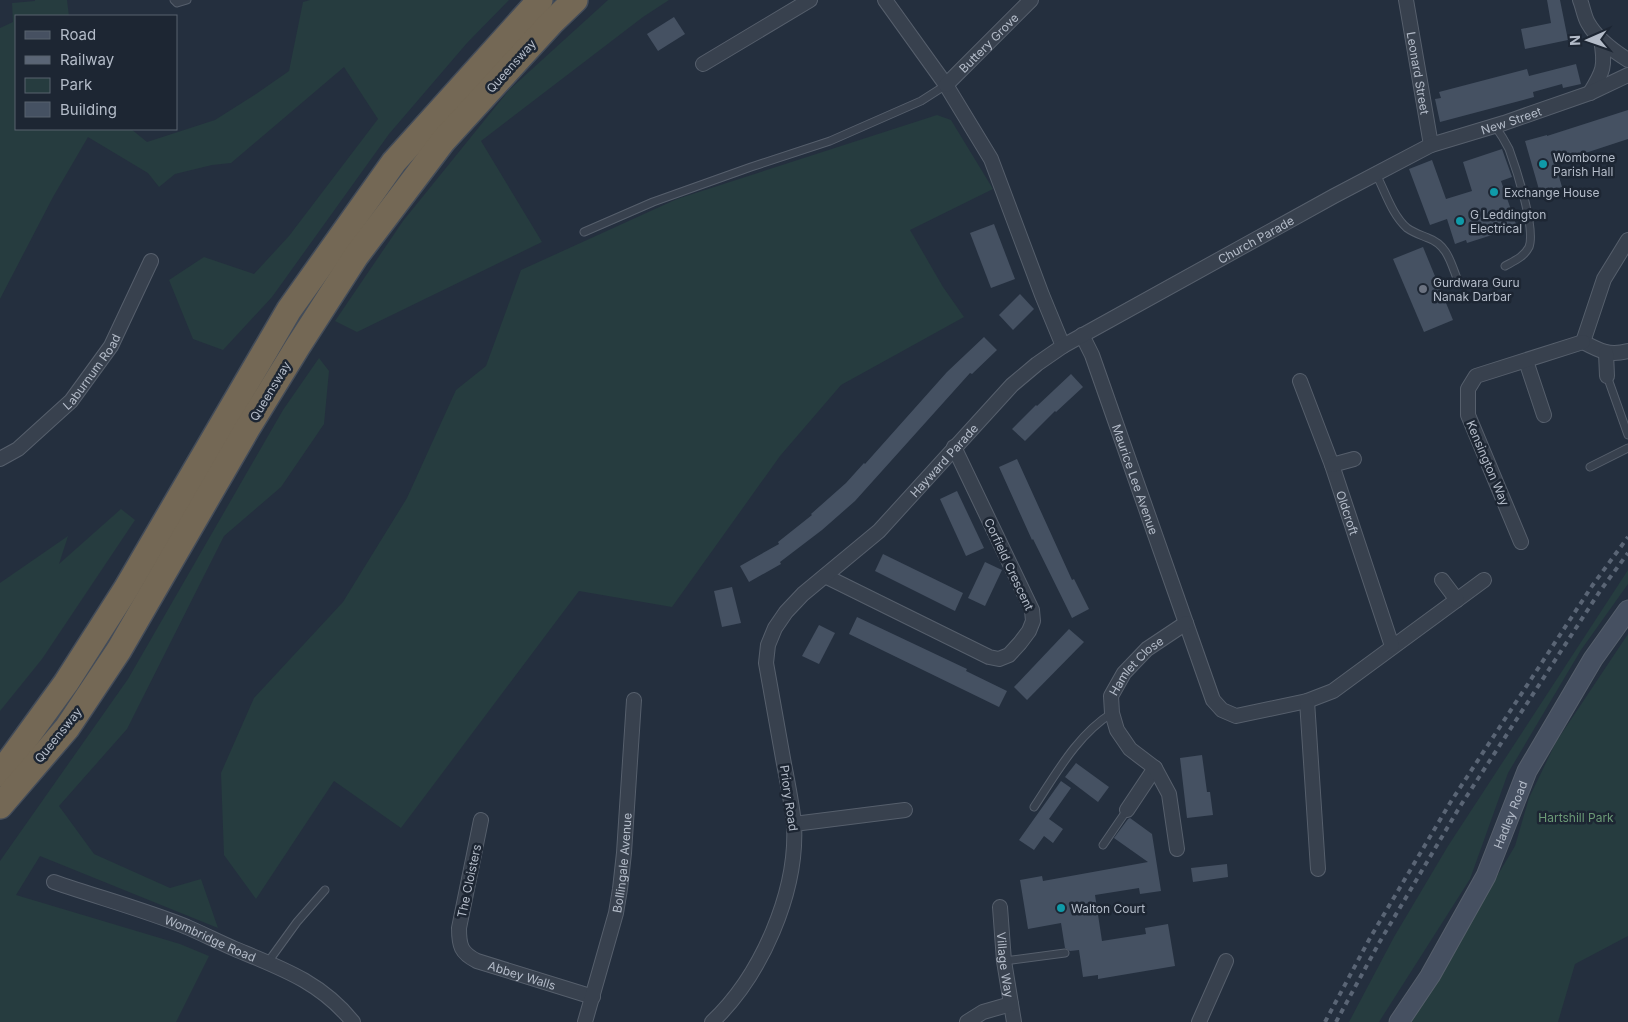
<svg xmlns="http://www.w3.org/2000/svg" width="1628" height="1022" font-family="Inter,sans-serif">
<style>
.green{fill:#263c3f}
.building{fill:#455162}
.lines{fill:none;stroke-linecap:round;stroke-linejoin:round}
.lane-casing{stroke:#565f6c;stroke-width:9}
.street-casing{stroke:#565f6c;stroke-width:16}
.secondary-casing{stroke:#565f6c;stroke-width:21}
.highway-casing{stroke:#434c59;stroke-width:28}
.lane{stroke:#38414e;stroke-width:7}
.street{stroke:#38414e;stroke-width:14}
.secondary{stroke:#465061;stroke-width:19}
.highway{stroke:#746855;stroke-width:25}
.rail{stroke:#5a6575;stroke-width:4;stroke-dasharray:5 5;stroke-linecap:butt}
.culture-dot{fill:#0f9aa8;stroke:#1d2633;stroke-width:2}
.worship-dot{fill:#6b7280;stroke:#1d2633;stroke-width:2}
.labels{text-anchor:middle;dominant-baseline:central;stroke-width:5;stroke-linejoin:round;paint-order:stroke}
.street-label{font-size:12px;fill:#b4bcc9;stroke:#1d2633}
.poi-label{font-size:12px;fill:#b4bcc9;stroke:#1d2633;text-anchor:start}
.park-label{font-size:12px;fill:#6b9a76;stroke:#1d2633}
</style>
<rect width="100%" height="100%" fill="#242f3e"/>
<g class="green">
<polygon points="35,0 67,0 69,16 16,16 16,129 131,129 147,142 215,120 256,94 289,71 303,2 310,0 509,0 467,43 389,134 272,297 223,350 193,339 169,280 204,257 254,274 289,236 378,119 344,67 231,163 212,165 175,174 159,187 148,173 88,137 53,197 0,299 0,28 13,22 12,3 35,1"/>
<polygon points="608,0 669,0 643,17 481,141 542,242 357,332 335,321 403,221 509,90"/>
<polygon points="937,115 951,120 993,189 910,230 943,287 964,317 841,385 780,456 672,607 579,591 401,828 334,781 256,899 224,855 221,773 254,698 343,602 407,498 456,390 486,366 521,270 677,199"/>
<polygon points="319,358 329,371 324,424 281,487 224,536 127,729 59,806 94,854 170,888 201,879 218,928 40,856 16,895 180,944 209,956 176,1022 0,1022 0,861 128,679 283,410"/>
<polygon points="121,509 135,520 42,659 0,711 0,583 68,536 59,564"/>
<polygon points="1628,570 1628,584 1581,650 1508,773 1470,879 1379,1022 1349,1022 1394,937 1448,846"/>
<polygon points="1628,634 1628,936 1575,964 1558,1022 1410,1022 1515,846 1529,798 1556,742"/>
</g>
<g class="building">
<polygon points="1547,0 1560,0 1568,40 1525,49 1521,29 1551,23"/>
<polygon points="674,17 685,34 658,51 647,34"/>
<polygon points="1576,64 1581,84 1563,88 1562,84 1533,92 1534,97 1440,122 1435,99 1441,98 1439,92 1527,69 1529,76"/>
<polygon points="1628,110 1628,139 1555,163 1562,187 1540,193 1525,141 1547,135 1547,136"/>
<polygon points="1502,149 1512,177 1501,181 1517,227 1467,243 1466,240 1455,244 1447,219 1430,225 1409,169 1432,160 1446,199 1472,191 1463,162"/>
<polygon points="994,224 1015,279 991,288 970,233"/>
<polygon points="1423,247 1453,320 1424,332 1393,259"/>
<polygon points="1020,294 1034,309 1013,330 999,315"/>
<polygon points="984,337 997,350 972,374 970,373 855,501 822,530 780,562 781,564 749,582 740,566 779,544 778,542 812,515 811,514 846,483 864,463 865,464 947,372"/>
<polygon points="1071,374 1083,387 1056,412 1055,411 1025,441 1012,429 1036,405 1037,406"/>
<polygon points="1017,459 1072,580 1074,579 1089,609 1072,618 1033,539 1032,540 999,467"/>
<polygon points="957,491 984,548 966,556 940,499"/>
<polygon points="883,554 963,593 955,611 875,571"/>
<polygon points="985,562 1002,570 985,606 968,598"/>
<polygon points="732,587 741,623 722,627 714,591"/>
<polygon points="857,617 967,669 966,671 1007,691 999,707 849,634"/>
<polygon points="819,625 835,633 819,664 802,656"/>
<polygon points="1069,629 1084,642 1027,700 1014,687"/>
<polygon points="1202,755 1207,792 1210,792 1213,815 1187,818 1180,758"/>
<polygon points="1076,763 1109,787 1098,802 1065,777"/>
<polygon points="1061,781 1071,788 1049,819 1063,829 1053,843 1044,836 1034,850 1019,840"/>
<polygon points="1130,818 1152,834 1161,891 1140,894 1139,888 1095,895 1102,941 1146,934 1145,928 1168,924 1175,966 1098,979 1098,975 1083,977 1079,950 1070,951 1065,948 1061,923 1028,929 1020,880 1042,876 1043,881 1148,862 1114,838 1128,819"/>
<polygon points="1227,864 1228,877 1193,882 1191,868"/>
</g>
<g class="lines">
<g class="lane-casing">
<g id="lane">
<polyline points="174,0 177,3 187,0"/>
<path d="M1495 126C1500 133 1505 141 1509 149 1516 168 1536 229 1529 247 1524 257 1514 261 1505 266"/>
<path d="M1376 174C1385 191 1392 215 1407 228 1414 233 1421 235 1428 238 1448 245 1451 264 1458 281"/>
<polyline points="584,232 653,202 751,167 830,141 921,101 946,85"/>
<polyline points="1607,376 1628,435"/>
<polyline points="1590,467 1628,448"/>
<path d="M1034 807C1056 774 1077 735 1112 713"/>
<polyline points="1103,845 1127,810"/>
<polyline points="1004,961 1065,953"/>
<polyline points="268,962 297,922 325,890"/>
</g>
</g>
<g class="street-casing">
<g id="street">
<polyline points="885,0 946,85 991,159 1042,295 1063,346"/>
<path id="s1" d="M1406 0 1431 145"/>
<path d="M1580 0C1583 7 1584 16 1588 23 1597 39 1612 50 1628 60"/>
<polyline points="703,64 810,0"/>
<path id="s2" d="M946 85 1031 0"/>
<path d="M1590 93C1603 72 1606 66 1601 40"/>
<path id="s3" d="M1082 335 1092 355 1213 700 1222 710 1236 716 1307 701 1333 691 1484 580"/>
<polyline points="1583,342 1604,279 1628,240"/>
<path d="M1583 342C1600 351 1609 356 1628 351"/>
<polyline points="1606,353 1607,376"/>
<polyline points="1526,361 1544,415"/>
<path id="s4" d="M1300 381 1332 465 1392 646"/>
<path id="s5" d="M0 459 18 449 71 401 111 346 151 261"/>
<polyline points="1332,465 1354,459"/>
<polyline points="1521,542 1468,415 1468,389 1476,376 1583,342"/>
<polyline points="825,576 989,657 999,659 1009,655 1020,643 1029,631 1033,621 1032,610 954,447"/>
<polyline points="1442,580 1457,600"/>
<polyline points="1307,701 1318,869"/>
<polyline points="1127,810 1155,768"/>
<path id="s6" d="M481 820 459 928C459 946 461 953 477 961L593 997"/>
<polyline points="794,824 905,810"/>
<path id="s7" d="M1177 849 1169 794 1155 768 1130 749 1117 730 1112 713 1111 696 1124 673 1147 649 1186 623"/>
<path id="s8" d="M54 882C97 897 145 910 187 927 203 934 219 942 235 949 281 968 321 982 353 1022"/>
<path id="s9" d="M1000 907 1004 961 1014 1022"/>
<path id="s10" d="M585 1022 616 913 620 889 624 853 634 700"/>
<path id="s11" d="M712 1022C761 976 798 892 794 824 792 804 788 784 784 764 778 731 772 697 766 663L768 645 775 628 786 612 803 594 879 531 1012 385 1037 364 1063 346 1334 196 1431 145 1504 123 1590 93 1628 75"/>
<polyline points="967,1022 983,1012 1011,1004"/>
<polyline points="1199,1022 1226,961"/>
</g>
</g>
<g class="secondary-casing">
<g id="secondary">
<path id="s12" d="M1399 1022 1430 976 1486 876 1527 771 1593 659 1628 610"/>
</g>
</g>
<g class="highway-casing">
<g id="highway">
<polyline points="0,774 66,683 126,589 289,310 394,162 540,0"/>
<polyline points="0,806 67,728 119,650 247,429 298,346 356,256 443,141 551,23 575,0"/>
</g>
</g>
<use href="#lane" class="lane"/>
<use href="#street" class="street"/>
<use href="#secondary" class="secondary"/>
<use href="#highway" class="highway"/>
<g class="rail">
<polyline points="1325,1022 1370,938 1450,803 1592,586 1628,537"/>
<polyline points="1336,1022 1379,943 1459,808 1600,591 1628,553"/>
</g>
</g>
<g class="culture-dot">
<circle cx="1543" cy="164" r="5"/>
<circle cx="1494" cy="192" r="5"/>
<circle cx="1460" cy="221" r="5"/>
<circle cx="1061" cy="908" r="5"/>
</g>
<circle class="worship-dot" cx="1423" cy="289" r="5"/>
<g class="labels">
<g class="street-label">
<text stroke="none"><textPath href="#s2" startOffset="60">Buttery Grove</textPath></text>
<text transform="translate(511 66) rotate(-48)">Queensway</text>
<text stroke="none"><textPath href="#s1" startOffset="74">Leonard Street</textPath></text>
<text stroke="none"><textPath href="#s11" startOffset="1328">New Street</textPath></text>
<text stroke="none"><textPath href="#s11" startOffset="1045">Church Parade</textPath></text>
<text stroke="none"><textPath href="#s5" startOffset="128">Laburnum Road</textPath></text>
<text transform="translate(270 391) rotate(-59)">Queensway</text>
<text stroke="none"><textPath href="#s11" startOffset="659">Hayward Parade</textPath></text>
<text transform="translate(1488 463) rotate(67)">Kensington Way</text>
<text stroke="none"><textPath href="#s3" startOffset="154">Maurice Lee Avenue</textPath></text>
<text stroke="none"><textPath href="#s4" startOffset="140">Oldcroft</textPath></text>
<text transform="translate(1009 564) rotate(65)">Corfield Crescent</text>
<text stroke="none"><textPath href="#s7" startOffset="214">Hamlet Close</textPath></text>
<text transform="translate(58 735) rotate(-51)">Queensway</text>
<text transform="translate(789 798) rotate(82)">Priory Road</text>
<text stroke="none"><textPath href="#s12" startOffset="236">Hadley Road</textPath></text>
<text stroke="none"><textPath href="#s10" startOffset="164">Bollingale Avenue</textPath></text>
<text transform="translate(469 881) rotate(-78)">The Cloisters</text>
<text stroke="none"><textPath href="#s8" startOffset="166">Wombridge Road</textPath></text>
<text stroke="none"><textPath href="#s9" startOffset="58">Village Way</textPath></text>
<text stroke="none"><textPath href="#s6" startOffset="198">Abbey Walls</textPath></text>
</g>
<g class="poi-label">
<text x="1553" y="157">Womborne<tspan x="1553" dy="14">Parish Hall</tspan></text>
<text x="1504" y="192">Exchange House</text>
<text x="1470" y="214">G Leddington<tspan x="1470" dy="14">Electrical</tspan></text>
<text x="1433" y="282">Gurdwara Guru<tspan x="1433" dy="14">Nanak Darbar</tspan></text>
<text x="1071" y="908">Walton Court</text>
</g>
<g class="park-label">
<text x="1576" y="817">Hartshill Park</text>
</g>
</g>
<rect x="15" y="15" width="162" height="115" fill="#1d2633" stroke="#59626f"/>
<rect x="25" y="31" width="25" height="8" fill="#465061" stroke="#59626f"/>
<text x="60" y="40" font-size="15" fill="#b4bcc9">Road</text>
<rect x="25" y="56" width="25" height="8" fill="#5a6575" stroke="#59626f"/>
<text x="60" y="65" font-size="15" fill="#b4bcc9">Railway</text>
<rect x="25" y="78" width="25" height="15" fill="#263c3f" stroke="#59626f"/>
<text x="60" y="90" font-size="15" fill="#b4bcc9">Park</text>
<rect x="25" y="102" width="25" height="15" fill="#455162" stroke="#59626f"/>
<text x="60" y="115" font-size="15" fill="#b4bcc9">Building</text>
<g transform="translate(1588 40) rotate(268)" stroke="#1d2633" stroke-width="4" paint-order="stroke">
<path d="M0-4L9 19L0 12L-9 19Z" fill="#b4bcc9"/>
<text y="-8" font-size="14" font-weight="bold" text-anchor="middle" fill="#b4bcc9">N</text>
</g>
</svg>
